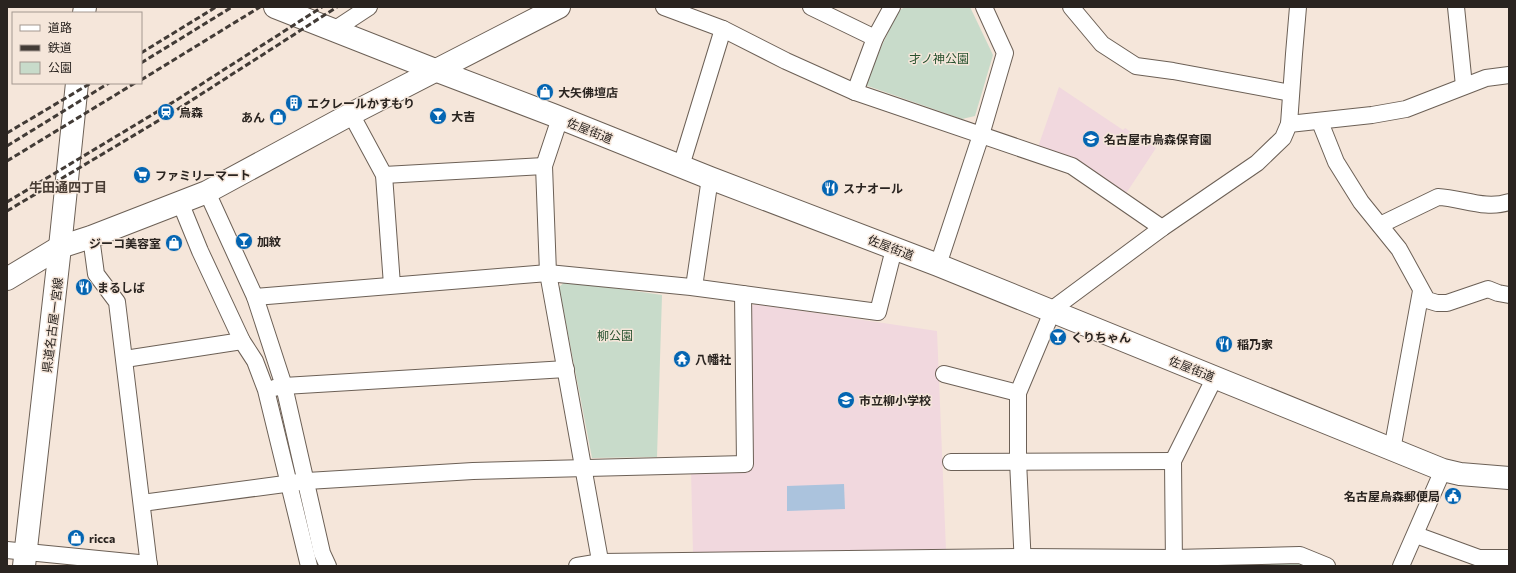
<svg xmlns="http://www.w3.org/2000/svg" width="1516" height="573" font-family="Commissioner,'Noto Sans JP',sans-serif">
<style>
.education{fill:#f1d8de}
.green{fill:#c8dbca}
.water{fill:#abc3dd}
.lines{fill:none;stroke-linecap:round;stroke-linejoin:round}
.street-casing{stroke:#6c6056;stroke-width:18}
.secondary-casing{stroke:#6c6056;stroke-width:24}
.street{stroke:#fff;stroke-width:16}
.secondary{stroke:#fff;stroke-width:22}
.rail{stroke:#423b36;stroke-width:3;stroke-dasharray:6 3;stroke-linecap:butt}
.labels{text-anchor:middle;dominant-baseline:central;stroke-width:3;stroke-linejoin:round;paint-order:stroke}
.park-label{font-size:12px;fill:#26512e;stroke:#f5e6da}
.poi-label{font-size:12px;font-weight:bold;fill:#2a2420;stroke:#f5e6da;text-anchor:start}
.street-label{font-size:12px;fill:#2a2420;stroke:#f5e6da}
.neighbourhood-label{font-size:13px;font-weight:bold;fill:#493d34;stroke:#f5e6da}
</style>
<rect width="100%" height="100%" fill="#f5e6da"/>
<g class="education">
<polygon points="1059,87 1123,130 1125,128 1156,148 1125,195 1038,147"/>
<polygon points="755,304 937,331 946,550 693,553 691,470 752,470 750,307"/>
</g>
<g class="green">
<polygon points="906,7 970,7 993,55 975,116 962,119 865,85 883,43 899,10"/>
<polygon points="566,281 662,295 657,457 592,458 559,287"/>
<polygon points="1294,562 1313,566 1188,566 1190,564"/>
</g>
<polygon class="water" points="844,484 845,509 787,511 787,486"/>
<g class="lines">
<g class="street-casing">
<g id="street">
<polyline points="664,7 723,29 786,61 855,92 1072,166 1162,228"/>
<polyline points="811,7 875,38"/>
<polyline points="1071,7 1102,44 1136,66 1173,71 1291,93"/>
<polyline points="1456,7 1464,86"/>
<polyline points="334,30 369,7"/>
<polyline points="855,92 875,38 892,7"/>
<polyline points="351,114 384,175 392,285"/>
<polyline points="560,118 544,166 548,273 601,566"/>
<polyline points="1320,122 1336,162 1361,202 1399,249 1427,300 1437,303 1447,303 1488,289 1498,293 1509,295"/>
<polyline points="1289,124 1294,54 1298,7"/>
<polyline points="681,166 723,29"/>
<polyline points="384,175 544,166"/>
<polyline points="207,192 255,297 284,386 322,553 328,566"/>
<polyline points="180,202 200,251 242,341 255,361 266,390 309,566"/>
<path d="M1380 225 1438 197C1462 198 1485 210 1509 202"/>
<polyline points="91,237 96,274 117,302 149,566"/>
<polyline points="938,265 981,135 1005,53 984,7"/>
<polyline points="694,287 710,178"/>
<polyline points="255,297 548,273 691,287 878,312 894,249"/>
<polyline points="1050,311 1162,228 1257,163 1283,138 1289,124 1372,115 1406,109 1486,78 1509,75"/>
<polyline points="125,359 242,341"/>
<polyline points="944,374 1018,393"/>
<polyline points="274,388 284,386 566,369"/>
<polyline points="1392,450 1421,291"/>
<polyline points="951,462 1173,461"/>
<polyline points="142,503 307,481 473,471 745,464 743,294"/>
<polyline points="1416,535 1479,558 1509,558"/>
<polyline points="7,550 149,564"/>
<polyline points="577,566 601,562 1022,557 1174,558 1300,555 1327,566"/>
<polyline points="1023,566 1018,461 1018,393 1052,312"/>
<polyline points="1174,566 1173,461 1215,377"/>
<polyline points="1401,566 1443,470"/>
</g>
</g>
<g class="secondary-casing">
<g id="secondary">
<polyline points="275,7 435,70 553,115 710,178 938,265 1443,470 1460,474 1509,478"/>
<polyline points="84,13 85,7"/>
<polyline points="7,279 60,247 91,237 207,192 351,114 559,7"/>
<polyline points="24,566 60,247 77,83"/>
</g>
</g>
<use href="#street" class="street"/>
<use href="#secondary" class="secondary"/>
<g class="rail">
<polyline points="141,53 216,7"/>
<polyline points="141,63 232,7"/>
<polyline points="141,80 260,7"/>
<polyline points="7,133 91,83"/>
<polyline points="7,146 109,83"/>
<polyline points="7,161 135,83"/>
<polyline points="7,202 175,101 322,7"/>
<polyline points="7,211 178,109 337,7"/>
</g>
</g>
<defs>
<g id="shop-disc" transform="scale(0.9)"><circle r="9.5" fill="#0465b2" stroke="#f5e6da"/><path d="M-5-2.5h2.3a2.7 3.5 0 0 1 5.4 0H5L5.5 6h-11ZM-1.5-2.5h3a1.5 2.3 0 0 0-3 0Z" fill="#fff"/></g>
<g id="building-disc" transform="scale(0.9)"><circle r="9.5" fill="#0465b2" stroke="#f5e6da"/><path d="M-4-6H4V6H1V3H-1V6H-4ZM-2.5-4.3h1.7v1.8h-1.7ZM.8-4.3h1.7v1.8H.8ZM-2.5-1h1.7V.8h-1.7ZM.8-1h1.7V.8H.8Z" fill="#fff"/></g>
<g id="station-disc" transform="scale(0.9)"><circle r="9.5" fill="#0465b2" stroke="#f5e6da"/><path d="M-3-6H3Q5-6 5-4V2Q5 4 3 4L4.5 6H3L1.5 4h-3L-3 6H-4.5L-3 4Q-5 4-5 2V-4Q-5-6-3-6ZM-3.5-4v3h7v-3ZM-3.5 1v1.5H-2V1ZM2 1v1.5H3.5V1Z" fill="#fff"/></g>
<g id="bar-disc" transform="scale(0.9)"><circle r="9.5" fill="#0465b2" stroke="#f5e6da"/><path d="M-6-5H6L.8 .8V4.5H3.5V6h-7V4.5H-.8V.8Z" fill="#fff"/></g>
<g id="school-disc" transform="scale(0.9)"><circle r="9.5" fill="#0465b2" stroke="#f5e6da"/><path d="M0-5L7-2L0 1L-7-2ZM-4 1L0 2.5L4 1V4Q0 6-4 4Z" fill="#fff"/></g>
<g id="supermarket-disc" transform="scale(0.9)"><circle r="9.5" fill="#0465b2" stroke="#f5e6da"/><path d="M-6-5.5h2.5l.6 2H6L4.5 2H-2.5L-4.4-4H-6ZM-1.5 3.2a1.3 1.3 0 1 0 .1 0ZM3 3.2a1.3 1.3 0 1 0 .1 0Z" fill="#fff"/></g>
<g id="restaurant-disc" transform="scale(0.9)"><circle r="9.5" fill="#0465b2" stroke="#f5e6da"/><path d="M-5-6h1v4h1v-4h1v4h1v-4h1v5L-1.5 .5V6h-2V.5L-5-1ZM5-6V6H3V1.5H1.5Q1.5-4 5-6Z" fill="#fff"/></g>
<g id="temple-disc" transform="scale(0.9)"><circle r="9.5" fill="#0465b2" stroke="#f5e6da"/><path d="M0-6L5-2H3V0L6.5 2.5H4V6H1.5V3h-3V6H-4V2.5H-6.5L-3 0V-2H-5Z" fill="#fff"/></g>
<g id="civic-disc" transform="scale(0.9)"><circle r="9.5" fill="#0465b2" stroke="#f5e6da"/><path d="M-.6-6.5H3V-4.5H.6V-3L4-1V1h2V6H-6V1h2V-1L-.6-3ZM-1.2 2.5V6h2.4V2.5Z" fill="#fff"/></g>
</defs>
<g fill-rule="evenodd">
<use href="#shop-disc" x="545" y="92"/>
<use href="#building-disc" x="294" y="103"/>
<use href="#station-disc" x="166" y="112"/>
<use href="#bar-disc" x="438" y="116"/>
<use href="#shop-disc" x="278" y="117"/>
<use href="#school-disc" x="1091" y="139"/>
<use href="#supermarket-disc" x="142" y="175"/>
<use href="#restaurant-disc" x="830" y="188"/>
<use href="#bar-disc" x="244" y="241"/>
<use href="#shop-disc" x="174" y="243"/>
<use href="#restaurant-disc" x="84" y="287"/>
<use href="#bar-disc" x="1058" y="337"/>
<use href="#restaurant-disc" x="1224" y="344"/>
<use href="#temple-disc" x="682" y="359"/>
<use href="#school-disc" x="846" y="400"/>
<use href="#civic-disc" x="1453" y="496"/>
<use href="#shop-disc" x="76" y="538"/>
</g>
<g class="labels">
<g class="park-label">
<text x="939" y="58">才ノ神公園</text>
<text x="615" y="335">柳公園</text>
</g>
<g class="poi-label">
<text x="558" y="92">大矢佛壇店</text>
<text x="307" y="103">エクレールかすもり</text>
<text x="179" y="112">烏森</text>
<text x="451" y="116">大吉</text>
<text x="265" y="117" text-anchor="end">あん</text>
<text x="1104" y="139">名古屋市烏森保育園</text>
<text x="155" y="175">ファミリーマート</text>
<text x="843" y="188">スナオール</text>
<text x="257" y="241">加紋</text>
<text x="161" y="243" text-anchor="end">ジーコ美容室</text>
<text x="97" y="287">まるしば</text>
<text x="1071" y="337">くりちゃん</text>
<text x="1237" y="344">稲乃家</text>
<text x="695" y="359">八幡社</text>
<text x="859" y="400">市立柳小学校</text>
<text x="1440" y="496" text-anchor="end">名古屋烏森郵便局</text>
<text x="89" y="538">ricca</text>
</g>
<g class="street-label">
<text transform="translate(590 130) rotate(22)">佐屋街道</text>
<text transform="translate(891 247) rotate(21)">佐屋街道</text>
<text transform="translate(52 325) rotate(-83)">県道名古屋一宮線</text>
<text transform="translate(1192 368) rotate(22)">佐屋街道</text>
</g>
<g class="neighbourhood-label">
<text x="68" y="187">牛田通四丁目</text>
</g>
</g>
<rect width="1516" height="573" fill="none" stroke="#2a2420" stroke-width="16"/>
<rect x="12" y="12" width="130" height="72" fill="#f5e6da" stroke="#a49890"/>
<rect x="20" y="25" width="20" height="6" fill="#ffffff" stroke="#a49890"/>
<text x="48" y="32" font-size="12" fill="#2a2420">道路</text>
<rect x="20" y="45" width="20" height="6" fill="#423b36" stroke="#a49890"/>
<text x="48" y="52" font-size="12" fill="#2a2420">鉄道</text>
<rect x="20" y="62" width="20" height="12" fill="#c8dbca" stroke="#a49890"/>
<text x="48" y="72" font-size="12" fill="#2a2420">公園</text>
</svg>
